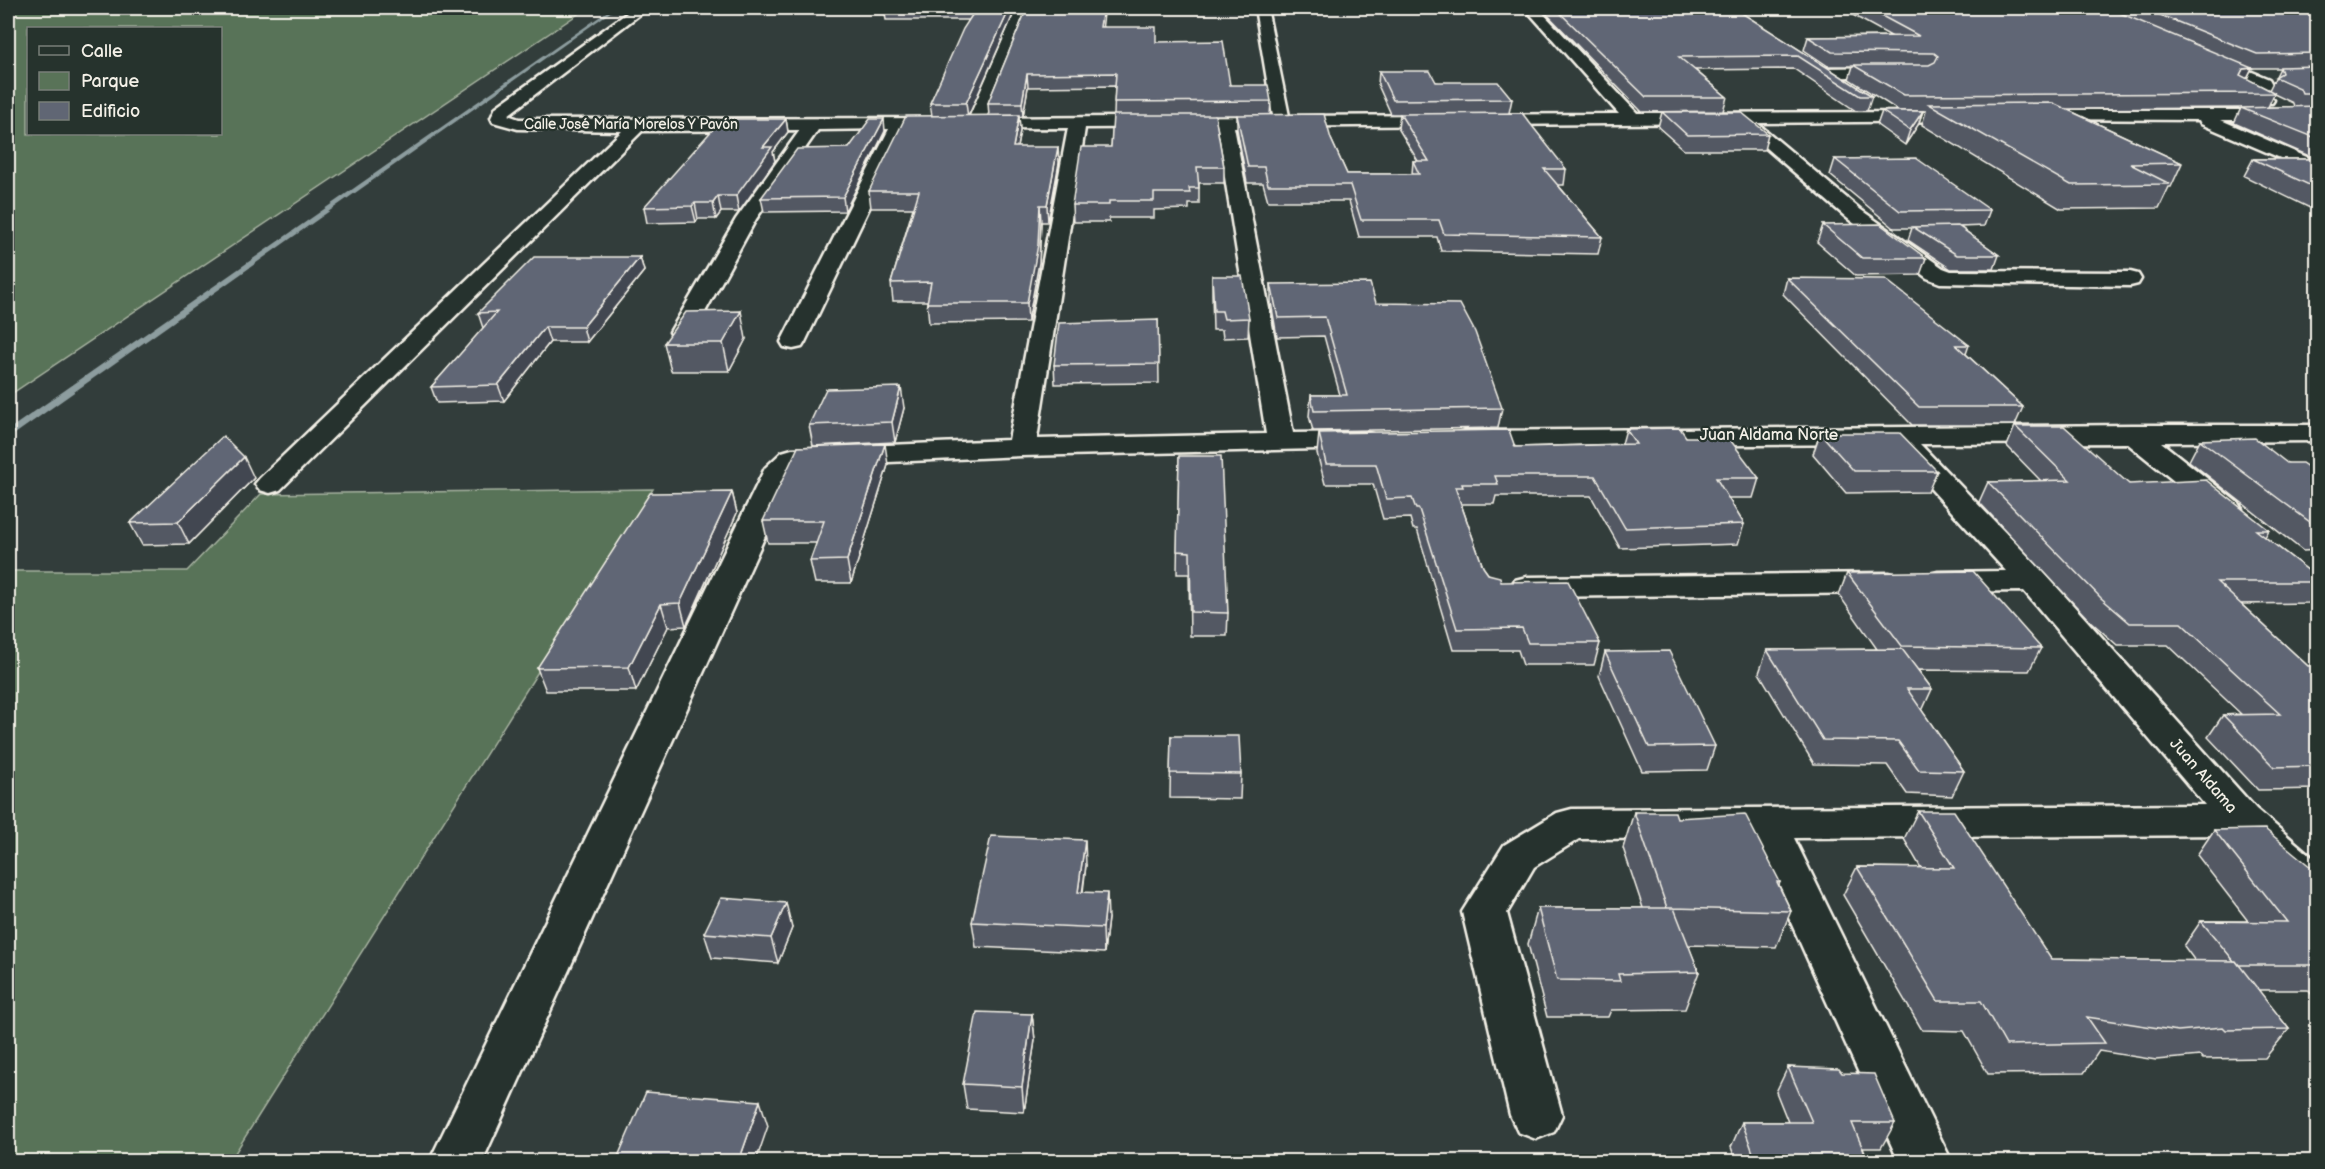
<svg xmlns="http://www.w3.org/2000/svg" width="2325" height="1169" font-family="'Balsamiq Sans',sans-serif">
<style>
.green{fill:#597358;stroke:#a6b2a0;stroke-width:1.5;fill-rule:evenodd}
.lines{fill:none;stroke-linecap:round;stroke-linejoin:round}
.stream{fill:#8d9d9f;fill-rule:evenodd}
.street-casing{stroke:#f4f1e8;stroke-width:5}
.street{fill:#26332d;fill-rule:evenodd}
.wall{fill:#535864;stroke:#f4f1e8;stroke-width:1.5;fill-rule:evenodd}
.shaded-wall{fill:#434751;stroke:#f4f1e8;stroke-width:1.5}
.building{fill:#606674;stroke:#f4f1e8;stroke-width:1.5}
.labels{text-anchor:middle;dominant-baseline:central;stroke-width:4.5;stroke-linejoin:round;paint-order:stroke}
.far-street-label{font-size:14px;fill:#f4f1e8;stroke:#26332d}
.street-label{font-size:16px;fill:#f4f1e8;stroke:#26332d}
</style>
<rect width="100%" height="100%" fill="#323d3b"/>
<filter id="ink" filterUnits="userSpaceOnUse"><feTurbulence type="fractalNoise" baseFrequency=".0167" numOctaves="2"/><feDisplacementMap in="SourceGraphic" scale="12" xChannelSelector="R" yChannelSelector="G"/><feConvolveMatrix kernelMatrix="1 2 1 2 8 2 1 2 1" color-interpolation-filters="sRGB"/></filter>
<g filter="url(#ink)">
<g class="green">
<path d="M8 8H587L8 396ZM28 28H220V134H28Z"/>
<polygon points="653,489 230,1161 8,1161 8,571 187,571 261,494"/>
</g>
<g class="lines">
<polygon class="stream" points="612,8 616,8 12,436 8,437 8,430"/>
<g class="street-casing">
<g id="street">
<path d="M634 8H648L508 115 519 119 969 118 1017 8H1029L986 118 1273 116 1255 8H1267L1289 116 1619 114 1525 8H1538L1637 113 1976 112 1978 116 1976 120 1970 121 1757 123 1861 210 1943 268 1951 271 2130 272 2138 274 2141 279 2138 284 2130 286 1940 283 1927 278 1847 218 1737 123 1234 127 1293 433 1362 432 1372 434 1376 440 1372 446 1362 448 1022 456 800 466 789 477 779 505 482 1162H429L765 468 782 452 792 449 1009 440 1068 128 907 129 805 342 802 347 793 349 784 347 781 342 889 129 818 130 756 219 694 332 691 337 682 339 673 337 670 332 736 219 800 130 642 131 280 490 270 493 260 490 255 484 260 478 622 131 518 129 493 122 491 118 496 107ZM1217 127 1266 434 1037 439 1085 128Z"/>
<polygon points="2209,54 2269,79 2273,86 2271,89 2261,91 2274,100 2272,103 2260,103 2237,92 2235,89 2237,86 2253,83 2204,61 2202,58 2204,55"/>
<polygon points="1894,67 1899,69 1902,72 1899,75 1824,78 1816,73 1824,68"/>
<polygon points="2033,110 2318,110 2318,120 2221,120 2318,162 2318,174 2201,124 2199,120 2027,119 2025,115 2027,111"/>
<polygon points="2132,425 2318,425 2318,441 2161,442 2238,503 2242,509 2238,515 2227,518 2216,515 2127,443 1920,444 2045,574 2256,809 2318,862 2318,905 2303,900 2231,835 1794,838 1952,1162 1899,1162 1753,838 1579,839 1534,867 1507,913 1562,1115 1554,1132 1536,1139 1518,1132 1510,1115 1462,912 1504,845 1557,813 1572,809 2205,805 2024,591 1938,592 1926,589 1922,582 1926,575 1938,572 2006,571 1890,444 1467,447 1457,445 1453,439 1457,433 1467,431"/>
<polygon points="1889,573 1901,576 1905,583 1901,590 1889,593 1527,597 1515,594 1510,587 1515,580 1527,577"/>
</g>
</g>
<use href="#street" class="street"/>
</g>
<g class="wall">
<polygon points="885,8 1016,8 968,116 989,116 988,103 1027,8 1103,8 1102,27 1156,42 1230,85 1271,101 1270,115 1331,139 1347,174 1412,174 1413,161 1418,161 1398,128 1400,114 1391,114 1378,85 1379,71 1436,82 1512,99 1509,113 1566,169 1564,185 1558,185 1602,237 1598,254 1441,251 1437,237 1359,237 1349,201 1268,201 1263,183 1247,183 1237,129 1237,115 1215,115 1224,167 1224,183 1199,183 1199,204 1189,204 1189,209 1154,210 1154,218 1109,218 1109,222 1073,222 1072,205 1111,147 1114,115 1115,86 1028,87 1023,116 1019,117 1020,131 1017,147 1059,163 1048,222 1041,222 1039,263 1028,322 929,323 927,301 893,301 891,283 913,208 871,208 869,191 932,116 930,103 969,20 886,20 884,9"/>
<polygon points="1541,8 1734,8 1872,96 1867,111 1856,111 1794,69 1695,70 1727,97 1723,111 1642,112"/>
<path d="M1840 8H2318V209H2312L2244 176 2253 159H2316L2234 123 2241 108 2066 109 2182 163 2171 187H2169L2159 208 2061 209 1922 125 1926 111H1899L1849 79 1853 66H1828L1804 50 1808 37 1891 36ZM2252 68H2280L2269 90 2247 79ZM2274 94 2293 103 2294 107H2268Z"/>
<polygon points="1882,111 1923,111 1918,125 1905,145 1877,125"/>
<polygon points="1662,112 1768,134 1764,150 1684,150 1658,127"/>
<polygon points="786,119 788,132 773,152 775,161 739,212 721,212 716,219 698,219 696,222 647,223 644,207"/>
<polygon points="885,131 845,211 764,212 761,198 849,148"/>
<polygon points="1835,159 1990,210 1984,226 1960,227 1999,255 1994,269 1951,269 1908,240 1912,228 1894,228 1830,175"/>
<polygon points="1823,225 1926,258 1920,275 1856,276 1817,242"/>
<polygon points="640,257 644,271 587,342 550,342 504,401 437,403 431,387 484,328 483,328 478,313"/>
<polygon points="1212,276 1249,318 1248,337 1223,338 1222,330 1213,330 1212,294"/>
<polygon points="1787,278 1969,345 1966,354 2023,407 2015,425 1912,425 1783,294"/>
<polygon points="1271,284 1376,303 1502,408 1498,428 1313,431 1309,416 1311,395 1340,395 1324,336 1277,337 1271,302"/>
<polygon points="1158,320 1159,383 1055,384 1054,365"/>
<polygon points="746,339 729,371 671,371 664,343"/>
<polygon points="904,408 895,442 813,446 809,425"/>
<polygon points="2015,426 2129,484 2269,530 2265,537 2318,578 2318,590 2309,603 2241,604 2308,666 2318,666 2318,789 2258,790 2208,737 2223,715 2241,714 2168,645 2117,645 2089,620 1979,502 1988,482 2041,481 2007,446"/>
<polygon points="1626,429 1686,437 1759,478 1753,498 1728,498 1744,524 1738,544 1620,548 1591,496 1496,496 1494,504 1461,504 1483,567 1488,574 1600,643 1594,665 1523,665 1518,650 1453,650 1417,529 1413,529 1410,518 1383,519 1373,484 1325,484 1317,453 1319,433 1515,447 1622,444"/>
<polygon points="1820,433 1937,471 1928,492 1846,493 1813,454"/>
<polygon points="2200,440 2287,463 2318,474 2318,550 2303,551 2189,461"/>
<polygon points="1179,456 1228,613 1227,636 1190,636 1189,574 1177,574"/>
<polygon points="888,465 851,583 815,583 810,561 817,543 768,543 763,521"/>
<polygon points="254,478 189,544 142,545 130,523"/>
<polygon points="732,492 737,513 686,626 668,627 636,691 546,691 537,668"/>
<polygon points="1847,573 2041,648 2029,671 1918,670 1932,689 1922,711 1964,771 1952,796 1907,794 1887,765 1814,764 1759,673 1767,650 1877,649 1839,595"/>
<polygon points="1605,652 1715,746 1707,770 1642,771 1599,676"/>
<polygon points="1171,736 1241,774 1240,799 1170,798"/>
<polygon points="1918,811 2051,959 2195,961 2184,946 2201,921 2248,921 2197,855 2214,830 2318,873 2318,1002 2308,990 2258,990 2289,1029 2265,1058 2203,1059 2200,1056 2156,1060 2099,1051 2084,1073 1988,1074 1964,1031 1922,1030 1843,895 1857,867 1921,868 1904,839"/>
<polygon points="1634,812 1677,818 1780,882 1779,885 1791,911 1776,947 1688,945 1699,972 1685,1009 1611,1010 1608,1017 1547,1017 1528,944 1538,908 1643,908 1623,848"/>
<polygon points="1086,865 1083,892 1108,918 1104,953 976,947 972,922"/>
<polygon points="792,928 778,963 712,958 704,933"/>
<polygon points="1032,1014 1035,1040 1024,1112 967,1109 963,1084"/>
<polygon points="1788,1067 1842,1073 1895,1123 1881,1148 1863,1148 1868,1161 1736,1161 1731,1147 1742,1122 1788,1122 1776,1092"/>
</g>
<g class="shaded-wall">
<polygon points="1010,8 1016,8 968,117 966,103"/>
<polygon points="1103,8 1104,14 1101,38 1100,27"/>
<polygon points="2252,68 2245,82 2240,75 2243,69"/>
<polygon points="1027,74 1028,87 1023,116 1022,103"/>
<polygon points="1923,111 1918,125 1905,145 1910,130"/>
<polygon points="1019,115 1020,131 1014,163 1013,147"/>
<polygon points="786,119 788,132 773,152 775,161 739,212 736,196 763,147"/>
<polygon points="884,119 885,131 845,211 843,197"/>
<polygon points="1058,147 1059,163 1048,222 1047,205"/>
<polygon points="718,196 721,212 716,219 713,203"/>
<polygon points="695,203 698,219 696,222 692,206"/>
<polygon points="1040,205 1041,222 1039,263 1028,322 1027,303"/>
<polygon points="640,257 644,271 587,342 583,327"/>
<polygon points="741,311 746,339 729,371 723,343"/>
<polygon points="545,327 550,342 504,401 498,385"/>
<polygon points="901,387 904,408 895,442 892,422"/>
<polygon points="885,444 888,465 851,583 847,560"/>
<polygon points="244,457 254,478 189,544 178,522"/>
<polygon points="732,492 737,513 686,626 680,603"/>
<polygon points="661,604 668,627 636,691 629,667"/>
<polygon points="1085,840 1086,865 1079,916 1078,892"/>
<polygon points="1107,893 1108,918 1104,953 1103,928"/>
<polygon points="786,903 792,928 778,963 771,938"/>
<polygon points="1032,1014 1035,1040 1024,1112 1022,1087"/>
<polygon points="760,1101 768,1126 756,1161 739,1161"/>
</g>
<g class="building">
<polygon points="885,8 1010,8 966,103 930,103 963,29 976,9 884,9"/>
<polygon points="1027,8 1103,8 1100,27 1156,27 1156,42 1223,41 1230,85 1268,85 1271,101 1114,102 1116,73 1027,74 1022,103 988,103"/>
<polygon points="1555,8 1734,8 1872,96 1860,96 1798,56 1679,57 1727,97 1646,97"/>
<polygon points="1867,8 2108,8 2252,68 2243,69 2240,75 2275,93 1904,95 1853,65 1929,65 1935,62 1938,56 1934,53 1832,52 1808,37 1919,36"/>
<polygon points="2143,8 2318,8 2318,53 2257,54"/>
<polygon points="2318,66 2318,93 2302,93 2300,88 2275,77 2282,73 2280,67"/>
<polygon points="1379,71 1430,71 1436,82 1498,82 1512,99 1393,100"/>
<polygon points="2053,103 2182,163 2130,164 2170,184 2071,185 1929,104"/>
<polygon points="2318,106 2318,139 2241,108"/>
<polygon points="1882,111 1923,111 1910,130"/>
<polygon points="1662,112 1741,112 1768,134 1687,135"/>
<polygon points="1522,113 1566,169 1544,169 1602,237 1444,234 1439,220 1361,220 1350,185 1268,185 1264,167 1248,167 1237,115 1324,114 1331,139 1347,174 1419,174 1413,161 1429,161 1400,114"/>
<polygon points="1019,115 1013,147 1058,147 1047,205 1040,205 1038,245 1027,303 927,303 931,282 891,283 919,191 869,191 906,116"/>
<polygon points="1113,115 1215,115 1224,167 1197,167 1199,188 1189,188 1190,193 1154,193 1154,201 1109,201 1109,205 1072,205 1081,147 1111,147"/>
<polygon points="722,119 786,119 763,147 772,147 736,196 718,196 713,203 695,203 692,206 644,207"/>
<polygon points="870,119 884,119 843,197 761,198 797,149 849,148"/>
<polygon points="1916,158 1990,210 1900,211 1835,159"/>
<polygon points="2253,159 2318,159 2318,189"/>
<polygon points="1880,224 1926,258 1862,258 1823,225"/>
<polygon points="1958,226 1999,255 1957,255 1913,227"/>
<polygon points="534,257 640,257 583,327 545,327 498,385 431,387 497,312 478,313"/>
<polygon points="1212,276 1242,276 1249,318 1224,319 1222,311 1214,311"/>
<polygon points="1787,278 1885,279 1969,345 1956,345 2023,407 1919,407"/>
<polygon points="1370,283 1376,303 1460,304 1475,332 1502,408 1314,411 1311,395 1347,395 1325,317 1278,318 1271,284"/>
<polygon points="741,311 723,343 664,343 686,312"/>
<polygon points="1158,320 1159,364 1054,365 1059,323"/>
<polygon points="901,387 892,422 809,425 826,389"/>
<polygon points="2015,426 2064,426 2129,484 2206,480 2269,530 2256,530 2318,578 2318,582 2217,582 2308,666 2318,666 2318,766 2274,767 2223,715 2280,714 2181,623 2130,623 2101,598 1988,482 2070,480"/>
<polygon points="1680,428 1686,437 1728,437 1759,478 1716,478 1744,524 1625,528 1595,476 1495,476 1498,484 1462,484 1463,487 1455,487 1483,567 1488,574 1500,577 1501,582 1568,581 1600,643 1528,643 1522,628 1457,629 1419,509 1416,509 1412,498 1386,499 1376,464 1326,464 1319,433 1509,430 1515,447 1636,444 1626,429"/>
<polygon points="1820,433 1900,433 1937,471 1854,471"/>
<polygon points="223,436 244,457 178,522 130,523"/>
<polygon points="2255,438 2287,463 2302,463 2318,474 2318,528 2200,440"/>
<polygon points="885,444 847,560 810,561 824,521 763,521 798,447"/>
<polygon points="1179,456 1221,456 1228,613 1191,612 1190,552 1177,551"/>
<polygon points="732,492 680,603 661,604 629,667 537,668 650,493"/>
<polygon points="1973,571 2041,648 1902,646 1847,573"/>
<polygon points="1902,649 1932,689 1907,689 1964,771 1919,770 1898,741 1823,740 1767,650"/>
<polygon points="1669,651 1715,746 1649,747 1605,652"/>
<polygon points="1171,736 1239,736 1241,774 1170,773"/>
<polygon points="1918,811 1954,811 2051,959 2236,961 2289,1029 2226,1030 2223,1027 2178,1031 2087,1017 2105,1043 2006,1045 1981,1001 1938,1001 1857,867 1954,868"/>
<polygon points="1634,812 1675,812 1677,818 1745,814 1780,882 1777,882 1791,911 1674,908 1699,972 1618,974 1620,981 1557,980 1538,908 1674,908 1667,908"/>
<polygon points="2265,829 2318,873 2318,965 2239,965 2236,961 2234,961 2201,921 2287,922 2214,830"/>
<polygon points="991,836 1085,840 1078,892 1107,893 1103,928 972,922"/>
<polygon points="721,898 786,903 771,938 704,933"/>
<polygon points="977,1012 1032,1014 1022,1087 963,1084"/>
<polygon points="1788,1067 1839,1069 1842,1073 1874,1074 1895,1123 1852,1123 1868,1161 1756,1161 1742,1122 1812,1122"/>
<polygon points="646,1092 760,1101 739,1161 616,1161"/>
</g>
</g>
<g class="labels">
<g class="far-street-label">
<text x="631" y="124">Calle José María Morelos Y Pavón</text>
</g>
<g class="street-label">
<text x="1769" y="435">Juan Aldama Norte</text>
<text transform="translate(2203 776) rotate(49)">Juan Aldama</text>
</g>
</g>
<rect width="2325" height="1169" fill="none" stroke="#26332d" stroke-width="30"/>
<rect x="15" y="15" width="2295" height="1139" fill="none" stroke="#f4f1e8" stroke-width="2" filter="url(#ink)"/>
<rect x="27" y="27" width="195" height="108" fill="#26332d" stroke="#787f78" stroke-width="1.5"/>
<rect x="39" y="46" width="30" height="9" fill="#26332d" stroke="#787f78" stroke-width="1.5"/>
<text x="81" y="57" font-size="18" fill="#f4f1e8">Calle</text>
<rect x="39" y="72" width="30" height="18" fill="#597358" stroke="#787f78" stroke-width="1.5"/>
<text x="81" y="87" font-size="18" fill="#f4f1e8">Parque</text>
<rect x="39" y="102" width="30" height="18" fill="#606674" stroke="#787f78" stroke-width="1.5"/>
<text x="81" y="117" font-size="18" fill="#f4f1e8">Edificio</text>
</svg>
